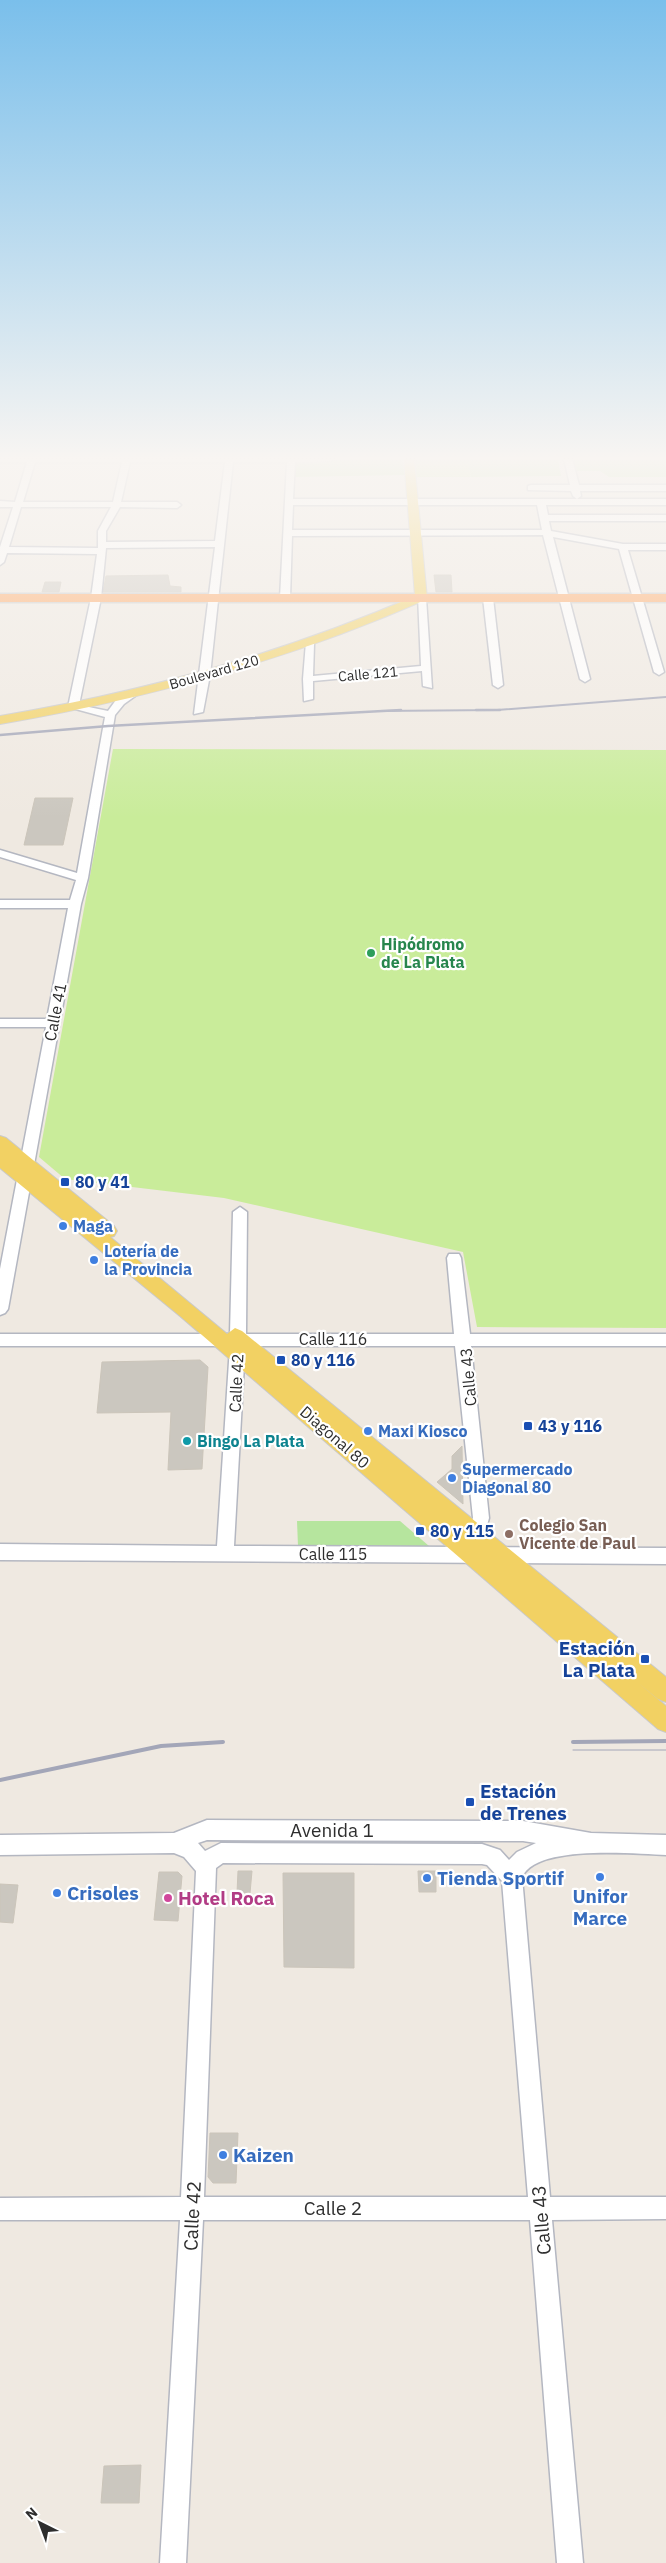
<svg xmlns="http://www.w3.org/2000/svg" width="666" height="2563" font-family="'IBM Plex Sans',sans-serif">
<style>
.green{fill:#b6e59e}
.pitch{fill:#c9ec9a}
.building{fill:#cbc7bf;stroke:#cbc5ba}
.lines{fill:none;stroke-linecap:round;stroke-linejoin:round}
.minor-casing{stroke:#b4b7c1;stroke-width:3}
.major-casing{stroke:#c9c9c9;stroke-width:2}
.highway-casing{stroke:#c9c9c9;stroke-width:3}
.minor{fill:#fff;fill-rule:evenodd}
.major{fill:#f2d163;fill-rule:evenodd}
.highway{fill:#ffa35c;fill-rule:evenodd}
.tram{stroke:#a3a6b8;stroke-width:1}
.rail-far2{stroke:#a3a6b8;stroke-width:2}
.rail-far1{stroke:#a3a6b8;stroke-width:2.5}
.rail{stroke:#a3a6b8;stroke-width:4}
.leisure-dot{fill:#2e9e5b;stroke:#fff;stroke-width:2}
.transit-dot{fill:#1a4fb4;stroke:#fff;stroke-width:2}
.shop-dot{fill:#3f7fe0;stroke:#fff;stroke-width:2}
.culture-dot{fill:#0f9aa8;stroke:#fff;stroke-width:2}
.education-dot{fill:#8d6e63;stroke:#fff;stroke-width:2}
.hotel-dot{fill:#d1479c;stroke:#fff;stroke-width:2}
.labels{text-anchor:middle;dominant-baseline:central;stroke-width:4.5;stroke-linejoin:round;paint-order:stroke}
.far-street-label{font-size:14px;fill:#2e2e2e;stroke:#fff}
.leisure-label{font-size:16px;font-weight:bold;fill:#27864d;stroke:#fff;text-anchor:start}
.street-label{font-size:16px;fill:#2e2e2e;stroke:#fff}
.transit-label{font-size:16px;font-weight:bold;fill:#164399;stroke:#fff;text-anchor:start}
.shop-label{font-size:16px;font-weight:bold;fill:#366cbe;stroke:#fff;text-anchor:start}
.culture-label{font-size:16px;font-weight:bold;fill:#0d838f;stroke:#fff;text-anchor:start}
.education-label{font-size:16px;font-weight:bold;fill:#785e54;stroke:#fff;text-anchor:start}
.near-transit-label{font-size:19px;font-weight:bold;fill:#164399;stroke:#fff;text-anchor:end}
.near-street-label{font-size:19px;fill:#2e2e2e;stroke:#fff}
.near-shop-label{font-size:19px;font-weight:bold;fill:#366cbe;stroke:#fff;text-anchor:start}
.near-hotel-label{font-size:19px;font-weight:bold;fill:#b23c85;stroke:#fff;text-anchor:start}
</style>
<rect width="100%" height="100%" fill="#efe9e1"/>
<g class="green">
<polygon points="353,459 402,459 405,475 291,477 293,463"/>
<polygon points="415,459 558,459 561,476 471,477 468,464 415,464"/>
<polygon points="573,459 666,460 666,477 609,477 600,471 577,471"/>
<polygon points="297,1521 400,1521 429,1546 298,1546"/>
</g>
<g class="pitch">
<polygon points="415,464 468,464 471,477 416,477"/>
<polygon points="113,749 666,750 666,1328 477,1327 463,1252 224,1198 65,1179 39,1157"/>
</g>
<g class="building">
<polygon points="168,575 170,586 181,587 181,592 103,592 106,576"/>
<polygon points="434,575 451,575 452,592 436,592"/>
<polygon points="45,582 61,582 59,592 42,592"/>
<polygon points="35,798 73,798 63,845 24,845"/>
<polygon points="200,1360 208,1367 202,1469 168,1470 171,1412 97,1413 102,1362"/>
<polygon points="462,1446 463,1504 437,1482 452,1469 452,1456"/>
<polygon points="238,1871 252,1871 250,1893 237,1893"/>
<polygon points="418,1871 436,1871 436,1892 419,1892"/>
<polygon points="159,1872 178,1872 182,1876 178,1921 154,1920"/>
<polygon points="283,1873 354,1873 354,1968 284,1967"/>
<polygon points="0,1884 18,1885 13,1923 0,1922"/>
<polygon points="210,2133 238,2133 236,2183 213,2183 208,2177"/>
<polygon points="141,2465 139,2503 101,2503 104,2466"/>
</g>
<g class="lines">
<g class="minor-casing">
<g id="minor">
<path d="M0 459H334L330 461 295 462 293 499H666V505H546L548 515H666V521H549L551 531 623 544H666V550H628L664 672 659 675 654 672 619 549 553 537 590 679 585 682 580 679 543 535 292 536 290 598 285 601 280 598 287 462H233L210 675 203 712 194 714 215 547 106 548 101 598 79 705 108 711 116 700 129 692 138 694 124 704 115 715 88 878 81 904 8 1309 5 1313 0 1315V1269L46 1027H0V1019H47L68 908H0V900H70L76 880 0 857V850L77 873 105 717 68 707 91 598 97 554 7 553 4 562 0 565V547L13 507H0V501L15 502 27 462H0ZM35 462H122L113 502H23ZM130 462H225L215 541 106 542V531L120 507 177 508 181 505 177 502H121ZM293 505H537L542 530H292ZM21 507H111L98 531V548L9 547Z"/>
<polygon points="564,459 572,459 579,485 666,485 666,491 580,491 581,496 577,499 573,496 571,491 528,490 528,486 531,485 570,485"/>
<polygon points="488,595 493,598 503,685 498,688 493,685 483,598"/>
<polygon points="418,596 426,598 432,688 423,686 422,671 313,681 313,699 304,701 303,679 306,642 314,644 313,676 421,666"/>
<path d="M240 1207 247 1212 246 1334H454L447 1258 449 1254H459L461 1258 470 1334H666V1346H471L489 1518 481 1547 666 1548V1564L0 1560V1544L217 1546 230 1346H0V1334H230L233 1212ZM245 1346H455L473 1518 465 1544 467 1547 234 1546Z"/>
<path d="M207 1820 523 1821 591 1833 666 1835V1855C635 1854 537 1844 522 1877L550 2197H666V2219L552 2220 583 2563H557L530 2220H203L186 2563H160L180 2220H0V2198L181 2197 196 1871 184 1857 174 1853 0 1855V1835L174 1833ZM207 1840 523 1841 536 1843 517 1852 509 1860 500 1850 482 1844 221 1843 205 1851 198 1843ZM223 1863 482 1864 487 1865 502 1881 528 2197H204L216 1868Z"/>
</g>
</g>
<g class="major-casing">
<g id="major">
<path d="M404 459H414L427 598 425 600C288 660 147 699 0 724V716C144 692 281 654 415 596Z"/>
<polygon points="0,1136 6,1138 114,1226 117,1231 114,1236 110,1237 227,1334 235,1328 242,1331 666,1677 666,1702 658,1699 637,1682 666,1706 666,1732 658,1729 180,1316 0,1168"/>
</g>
</g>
<g class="highway-casing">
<rect id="highway" x="0" y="594" width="666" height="8"/>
</g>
<use href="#minor" class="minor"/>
<use href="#major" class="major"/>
<use href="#highway" class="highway"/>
<polyline class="tram" points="573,1750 666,1750"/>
<polyline class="rail-far2" points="378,711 497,710 666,697"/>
<g class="rail-far1">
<polyline points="476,710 500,710"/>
<polyline points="0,735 108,726 401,710"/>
</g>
<g class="rail">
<polyline points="573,1742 666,1741"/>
<polyline points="0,1780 161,1746 223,1742"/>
</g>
</g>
<linearGradient id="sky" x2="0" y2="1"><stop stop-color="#7abfeb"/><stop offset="0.56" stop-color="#f8f5f2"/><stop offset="1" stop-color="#f8f5f2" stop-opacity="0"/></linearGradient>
<rect width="666" height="818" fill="url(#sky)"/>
<circle class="leisure-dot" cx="371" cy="953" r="5"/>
<g class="transit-dot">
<rect x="60" y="1177" width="10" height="10" rx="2.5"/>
<rect x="276" y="1355" width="10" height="10" rx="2.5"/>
<rect x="523" y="1421" width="10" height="10" rx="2.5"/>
<rect x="415" y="1526" width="10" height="10" rx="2.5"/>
<rect x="640" y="1654" width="10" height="10" rx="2.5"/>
<rect x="465" y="1797" width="10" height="10" rx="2.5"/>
</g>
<g class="shop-dot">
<circle cx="63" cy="1226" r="5"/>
<circle cx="94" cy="1260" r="5"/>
<circle cx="368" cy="1431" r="5"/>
<circle cx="452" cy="1478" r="5"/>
<circle cx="600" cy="1877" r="5"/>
<circle cx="427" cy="1878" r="5"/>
<circle cx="57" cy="1893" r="5"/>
<circle cx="223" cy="2155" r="5"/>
</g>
<circle class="culture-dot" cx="187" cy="1441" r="5"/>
<circle class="education-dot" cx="509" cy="1534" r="5"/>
<circle class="hotel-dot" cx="168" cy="1898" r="5"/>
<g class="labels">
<g class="far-street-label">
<text transform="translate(214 672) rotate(-16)">Boulevard 120</text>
<text transform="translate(368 674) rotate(-5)">Calle 121</text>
</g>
<g class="leisure-label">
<text x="381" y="944">Hipódromo<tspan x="381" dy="18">de La Plata</tspan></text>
</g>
<g class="street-label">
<text transform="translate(55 1012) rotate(-79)">Calle 41</text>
<text x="333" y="1339">Calle 116</text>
<text transform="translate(468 1377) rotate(-95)">Calle 43</text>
<text transform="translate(236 1383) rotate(-87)">Calle 42</text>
<text transform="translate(335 1437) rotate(41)">Diagonal 80</text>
<text x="333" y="1554">Calle 115</text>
</g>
<g class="transit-label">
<text x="75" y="1182">80 y 41</text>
<text x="291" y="1360">80 y 116</text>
<text x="538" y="1426">43 y 116</text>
<text x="430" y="1531">80 y 115</text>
</g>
<g class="shop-label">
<text x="73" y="1226">Maga</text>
<text x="104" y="1251">Lotería de<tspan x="104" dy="18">la Provincia</tspan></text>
<text x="378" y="1431">Maxi Kiosco</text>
<text x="462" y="1469">Supermercado<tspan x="462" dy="18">Diagonal 80</tspan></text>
</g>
<g class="culture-label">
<text x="197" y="1441">Bingo La Plata</text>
</g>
<g class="education-label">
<text x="519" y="1525">Colegio San<tspan x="519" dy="18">Vicente de Paul</tspan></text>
</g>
<g class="near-transit-label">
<text x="635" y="1648">Estación<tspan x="635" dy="22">La Plata</tspan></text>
<text x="480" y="1791" text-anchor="start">Estación<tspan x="480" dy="22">de Trenes</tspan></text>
</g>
<g class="near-street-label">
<text x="332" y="1830">Avenida 1</text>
<text x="333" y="2208">Calle 2</text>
<text transform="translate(192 2216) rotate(-87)">Calle 42</text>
<text transform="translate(541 2220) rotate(-95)">Calle 43</text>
</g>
<g class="near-shop-label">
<text x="437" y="1878">Tienda Sportif</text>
<text x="67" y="1893">Crisoles</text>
<text x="600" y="1896" text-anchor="middle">Unifor<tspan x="600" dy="22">Marce</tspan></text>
<text x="233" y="2155">Kaizen</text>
</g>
<g class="near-hotel-label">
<text x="178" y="1898">Hotel Roca</text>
</g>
</g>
<g transform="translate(40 2523) rotate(318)" stroke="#ffffff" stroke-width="4" paint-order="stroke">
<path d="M0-4L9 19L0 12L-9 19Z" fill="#2e2e2e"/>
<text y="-8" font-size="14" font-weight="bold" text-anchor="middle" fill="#2e2e2e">N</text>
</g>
</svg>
